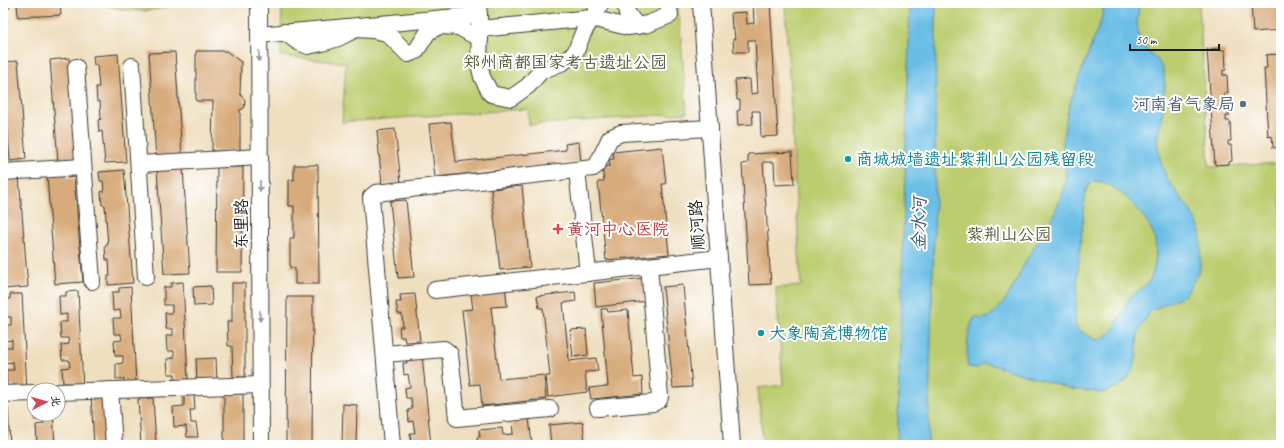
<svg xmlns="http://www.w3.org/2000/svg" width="1284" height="448" font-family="Caveat,'LXGW WenKai TC',sans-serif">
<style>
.green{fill:#bccd70;stroke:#6c7446}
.water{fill:#6abee6;stroke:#436d81;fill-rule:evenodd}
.building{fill:#d8ab7b}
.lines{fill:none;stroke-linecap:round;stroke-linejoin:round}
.minor-casing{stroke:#3c3934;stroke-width:18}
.minor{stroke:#fff;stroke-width:16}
.oneway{fill:#999}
.service-dot{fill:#5c6f8a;stroke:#fff;stroke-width:1.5}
.culture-dot{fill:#0f9aa8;stroke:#fff;stroke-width:1.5}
.health-dot{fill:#e0444e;stroke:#fff;stroke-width:1.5}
.labels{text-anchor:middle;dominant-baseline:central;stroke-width:4;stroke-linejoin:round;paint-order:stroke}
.park-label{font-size:17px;fill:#545a39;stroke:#fff}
.service-label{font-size:17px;fill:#4e5e75;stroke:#fff;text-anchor:end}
.culture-label{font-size:17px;fill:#0d838f;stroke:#fff;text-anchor:start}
.street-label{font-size:17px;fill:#1c1c1c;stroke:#fff}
.health-label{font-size:17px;fill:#be3a42;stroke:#fff;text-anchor:start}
.water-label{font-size:18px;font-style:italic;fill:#3b5d6d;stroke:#fff}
</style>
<rect width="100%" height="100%" fill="#fff"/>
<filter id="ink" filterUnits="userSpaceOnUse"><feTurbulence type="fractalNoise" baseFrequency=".025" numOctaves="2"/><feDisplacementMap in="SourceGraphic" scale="8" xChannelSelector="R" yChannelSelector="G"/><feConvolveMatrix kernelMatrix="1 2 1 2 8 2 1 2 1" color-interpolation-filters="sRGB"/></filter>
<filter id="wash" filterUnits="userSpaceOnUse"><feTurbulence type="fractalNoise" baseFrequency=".012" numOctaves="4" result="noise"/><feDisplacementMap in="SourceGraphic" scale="16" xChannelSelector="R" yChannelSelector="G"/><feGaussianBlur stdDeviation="0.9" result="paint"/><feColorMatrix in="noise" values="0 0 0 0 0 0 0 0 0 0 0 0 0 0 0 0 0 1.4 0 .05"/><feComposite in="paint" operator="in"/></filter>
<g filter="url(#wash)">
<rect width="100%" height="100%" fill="#efdfbf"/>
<g class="green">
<path d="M101 3H177C152 14 126 13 101 3Z"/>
<polygon points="282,3 678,3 687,113 529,125 528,109 342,122 346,63 281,56"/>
<polygon points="785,3 1199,3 1209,167 1281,163 1281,445 763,445 758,388 783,385 776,288 801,286"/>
</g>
<g class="water">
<polygon points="910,3 936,3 935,201 928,445 897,445"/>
<path d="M1103 3H1141L1139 7 1137 23 1140 42 1150 54 1157 59 1163 69 1165 84 1164 105 1157 140 1160 159 1167 179 1192 213 1200 229 1201 242 1200 269 1185 295 1152 310 1145 320 1138 333 1137 356 1133 370 1125 382 1113 389 1102 393 1071 389 989 364H983L977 368 968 367C966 354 967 330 974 318L977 317 981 319C986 318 990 317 994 313 1010 299 1017 277 1027 259 1039 239 1061 206 1065 184 1067 171 1063 160 1063 148 1063 132 1066 115 1071 100 1077 82 1084 64 1091 46 1096 31 1104 19 1103 3ZM1093 181C1116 181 1144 212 1153 233 1158 246 1156 264 1151 278 1147 287 1133 292 1127 301 1126 304 1125 307 1124 310 1118 322 1111 337 1097 340L1078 330 1075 323 1078 270 1086 190 1089 185Z"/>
</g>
<g id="blocks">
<g class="building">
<polygon points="3,3 12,3 6,13 3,14"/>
<polygon points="17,3 60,3 61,15 18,17"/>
<polygon points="753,3 770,3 778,136 761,137 760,111 752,111 753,124 738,125 737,111 740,110 740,100 737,100 735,80 750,79 751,94 758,93 755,40 748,40 748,52 734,52 733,39 735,39 734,29 732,29 731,13 746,12 747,24 754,23"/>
<polygon points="1251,3 1281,3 1281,30 1253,32"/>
<polygon points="1221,48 1221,50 1225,50 1226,70 1223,70 1223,75 1227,75 1228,93 1224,93 1225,98 1228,97 1229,116 1226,116 1226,121 1230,121 1231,141 1228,141 1228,145 1231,145 1232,161 1229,162 1229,164 1215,165 1207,49"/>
<polygon points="196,51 226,51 241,62 240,94 245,100 244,108 240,110 240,151 212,151 213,101 196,101"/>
<polygon points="175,52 182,156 156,158 149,53"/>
<polygon points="118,54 126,162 105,163 102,131 99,132 98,120 101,119 100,101 97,102 96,87 99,87 97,65 94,65 93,56"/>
<polygon points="1281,54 1281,147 1273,148 1272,136 1268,137 1264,68 1267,68 1266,55"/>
<polygon points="69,58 77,159 58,161 50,60"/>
<polygon points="18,61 26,159 10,161 3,62"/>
<polygon points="451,122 456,162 566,150 565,144 579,142 581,162 435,177 429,124"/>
<polygon points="395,129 401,183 382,185 377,131"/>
<polygon points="662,147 666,184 662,184 669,254 606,260 598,182 604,181 602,167 610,166 609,160 614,159 613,152"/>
<polygon points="792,152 794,184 775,185 774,162 763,162 771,284 749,285 742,164 748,163 748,154"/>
<polygon points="294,165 318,165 319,284 295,284 295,268 290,268 290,238 294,238 294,206 289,206 289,180 294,180"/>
<polygon points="217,167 243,167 242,272 216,272"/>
<polygon points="183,168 190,273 164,274 157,169"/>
<polygon points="124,170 133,283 108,285 108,276 110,276 109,260 106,260 105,245 108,245 105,205 102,205 101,192 104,191 103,181 100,181 99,172"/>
<polygon points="67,173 67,178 74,177 83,282 55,284 47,175"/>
<polygon points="19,177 28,287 3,289 3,178"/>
<polygon points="522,186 530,267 500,270 491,189"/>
<polygon points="406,200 414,277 398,278 390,201"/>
<polygon points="645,278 647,301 596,307 594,283"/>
<polygon points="183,282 188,379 175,380 175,374 168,374 167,359 174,358 174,351 167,351 166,336 173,335 173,329 166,329 165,313 172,313 172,305 164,305 164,287 171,287 171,283"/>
<polygon points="232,283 245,283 245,377 233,377 232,346 228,346 227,322 232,322"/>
<polygon points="505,285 507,306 491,307 499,379 544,375 546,399 482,406 480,384 470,385 462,310 473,309 470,288"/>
<polygon points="683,285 692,387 673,388 663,287"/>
<polygon points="211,286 212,305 194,306 193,287"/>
<polygon points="131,287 136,384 124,385 124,379 116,379 116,364 123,363 123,356 115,356 114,341 122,340 121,334 114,334 113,318 121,318 120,310 113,311 112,292 119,292 119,288"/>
<polygon points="78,291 83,388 71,389 70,383 63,383 62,368 70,367 69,360 62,360 61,345 69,344 68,338 61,338 60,322 67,322 67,314 60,315 59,296 66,296 66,292"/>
<polygon points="575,292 576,301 563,303 569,361 596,358 598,371 585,372 587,392 548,397 546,376 550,376 543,308 539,308 537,296"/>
<polygon points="10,294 22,294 27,391 15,391 14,385 7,386 6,370 14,370 13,362 6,363 5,347 12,347 12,340 5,341 4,325 11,325 11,317 4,317 3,299 10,299"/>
<polygon points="415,294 420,341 405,342 404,337 400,337 399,327 403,327 402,314 398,314 396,302 401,302 400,295"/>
<polygon points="287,297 313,297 312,445 286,445"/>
<polygon points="601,309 607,309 608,312 628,310 634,378 642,377 643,394 591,399 589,388 608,386"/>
<polygon points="586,329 588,355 573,357 570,330"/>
<polygon points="422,355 431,445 411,444 410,433 415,433 413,421 409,422 408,410 412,409 411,398 406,398 405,388 410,387 408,374 404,375 403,363 407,363 407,356"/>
<polygon points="216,358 217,382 197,383 196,359"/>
<polygon points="106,394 108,445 94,445 91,395"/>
<rect x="224" y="394" width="19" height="51"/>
<polygon points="194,395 195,410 190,410 191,423 196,423 198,437 187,437 186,426 174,427 173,407 184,406 184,396"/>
<polygon points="153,398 156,445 141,445 138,399"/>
<polygon points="3,401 4,401 5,408 8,407 10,445 3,445"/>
<polygon points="343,404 357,405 356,445 342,445"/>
<polygon points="35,414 53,414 55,445 37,444 36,425 44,424 43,419 35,420"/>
<polygon points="529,418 532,445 478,445 477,437 480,437 479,430 502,428 503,435 513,434 512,419"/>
<polygon points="583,422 585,445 551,445 549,425"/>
</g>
</g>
</g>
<g filter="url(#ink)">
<use href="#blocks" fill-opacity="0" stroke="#3c3934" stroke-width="1"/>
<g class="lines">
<g class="minor-casing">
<g id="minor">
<polyline points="259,3 261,445"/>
<polyline points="478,3 480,29 479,63 482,77 491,94 511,98 528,86 541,71 563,62 575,53 583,33 601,3"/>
<polyline points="625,3 627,13 637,26"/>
<polyline points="701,3 732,445"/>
<polyline points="480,29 591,18 628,27 648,24 670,15 668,3"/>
<polyline points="284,32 298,42 308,46 322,43 338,38 356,29 372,30 387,33 408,54 416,51 428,32 439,26 459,27 480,39"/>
<polyline points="259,35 479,15"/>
<polyline points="132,66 146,277"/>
<polyline points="76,67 92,281"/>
<polyline points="139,164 260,157"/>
<polyline points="577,170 588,273"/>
<polyline points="3,172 83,167"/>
<polyline points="435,290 719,258"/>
<polyline points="385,354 444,349 450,354 457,418 550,409"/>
<polyline points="110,390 114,445"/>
<polyline points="58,392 260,385"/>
<polyline points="3,394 34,393"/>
<polyline points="598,408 653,403 659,400 660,397 649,266"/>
<polyline points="392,445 371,197 376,193 593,168 597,165 610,138 621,133 710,128"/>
</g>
</g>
<use href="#minor" class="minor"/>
</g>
<defs><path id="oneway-solid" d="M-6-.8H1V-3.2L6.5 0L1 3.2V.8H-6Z"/></defs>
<g class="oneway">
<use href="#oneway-solid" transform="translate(259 56) rotate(90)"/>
<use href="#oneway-solid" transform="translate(260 186) rotate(90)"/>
<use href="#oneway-solid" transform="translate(260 316) rotate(90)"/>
</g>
</g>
<circle class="service-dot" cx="1243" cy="104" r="4"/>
<g class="culture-dot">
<circle cx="848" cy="159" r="4"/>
<circle cx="761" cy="333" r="4"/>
</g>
<path class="health-dot" d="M556 223h4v4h4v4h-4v4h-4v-4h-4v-4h4z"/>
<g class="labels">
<g class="park-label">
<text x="565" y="62">郑州商都国家考古遗址公园</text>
<text x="1009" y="234">紫荆山公园</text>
</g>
<g class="service-label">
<text x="1235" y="104">河南省气象局</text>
</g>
<g class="culture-label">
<text x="856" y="159">商城城墙遗址紫荆山公园残留段</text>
<text x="769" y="333">大象陶瓷博物馆</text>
</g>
<g class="street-label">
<text transform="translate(241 224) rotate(-90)">东里路</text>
<text transform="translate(697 225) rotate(-94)">顺河路</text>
</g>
<g class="health-label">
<text x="567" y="229">黄河中心医院</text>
</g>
<g class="water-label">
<text transform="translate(919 224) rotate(-89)">金水河</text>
</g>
</g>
<rect width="1284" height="448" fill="none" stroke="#fff" stroke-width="16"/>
<g transform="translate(46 402) rotate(84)"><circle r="19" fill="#ffffff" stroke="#a4a4a4"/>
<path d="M0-3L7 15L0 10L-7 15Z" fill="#d1495b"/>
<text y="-6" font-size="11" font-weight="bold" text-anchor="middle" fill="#1c1c1c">北</text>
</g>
<path d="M1130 44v6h89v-6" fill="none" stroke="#1c1c1c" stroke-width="2"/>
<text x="1136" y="44" font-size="12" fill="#1c1c1c" stroke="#ffffff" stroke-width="3" paint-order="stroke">50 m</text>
</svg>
